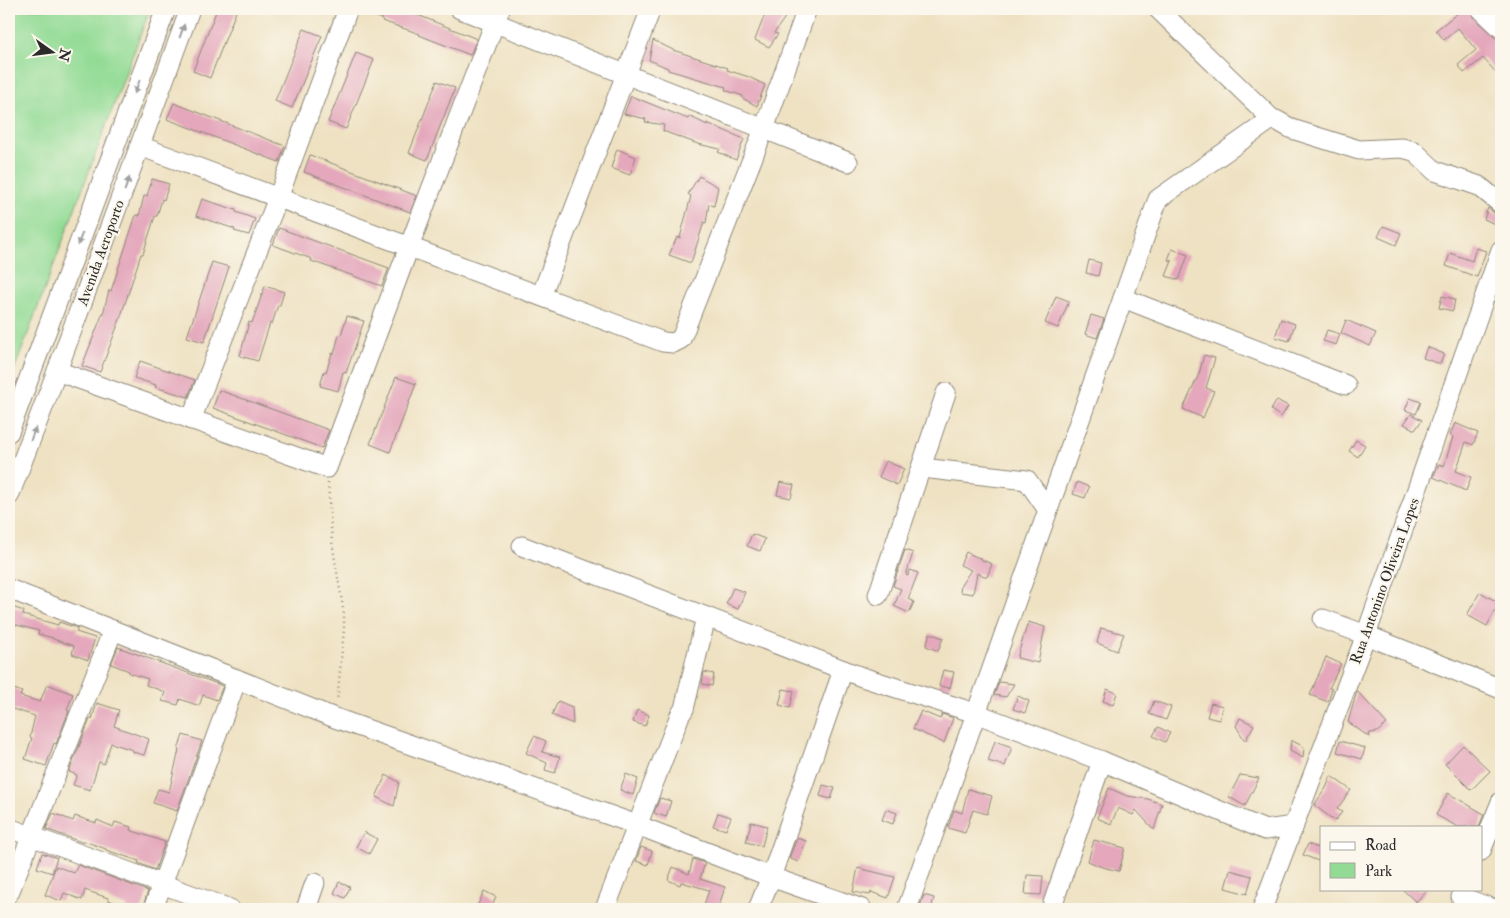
<svg xmlns="http://www.w3.org/2000/svg" width="1510" height="918" font-family="'IM FELL Double Pica',serif">
<style>
.green{fill:#93db95;stroke:#5f8360}
.building{fill:#e4a7bc}
.lines{fill:none;stroke-linecap:round;stroke-linejoin:round}
.minor-casing{stroke:#8d8677;stroke-width:21}
.path{stroke:#8d8677;stroke-width:2.5;stroke-dasharray:1 4;stroke-linecap:butt}
.minor{stroke:#fff;stroke-width:19}
.oneway{fill:#a0a0a0}
.labels{text-anchor:middle;dominant-baseline:central;stroke-width:4;stroke-linejoin:round;paint-order:stroke}
.street-label{font-size:15px;fill:#2b2b2b;stroke:#fbf7ec}
</style>
<rect width="100%" height="100%" fill="#fbf7ec"/>
<filter id="ink" filterUnits="userSpaceOnUse"><feTurbulence type="fractalNoise" baseFrequency=".02" numOctaves="2"/><feDisplacementMap in="SourceGraphic" scale="10" xChannelSelector="R" yChannelSelector="G"/><feConvolveMatrix kernelMatrix="1 2 1 2 8 2 1 2 1" color-interpolation-filters="sRGB"/></filter>
<filter id="wash" filterUnits="userSpaceOnUse"><feTurbulence type="fractalNoise" baseFrequency=".0096" numOctaves="4" result="noise"/><feDisplacementMap in="SourceGraphic" scale="20" xChannelSelector="R" yChannelSelector="G"/><feGaussianBlur stdDeviation="1.12" result="paint"/><feColorMatrix in="noise" values="0 0 0 0 0 0 0 0 0 0 0 0 0 0 0 0 0 1.4 0 .05"/><feComposite in="paint" operator="in"/></filter>
<g filter="url(#wash)">
<rect width="100%" height="100%" fill="#efe2c3"/>
<polygon class="green" points="9,9 150,9 9,384"/>
<g id="blocks">
<g class="building">
<polygon points="217,9 237,9 210,78 193,71"/>
<polygon points="359,9 403,9 477,39 470,55 419,35 420,34 382,21 382,19 359,11"/>
<polygon points="767,9 786,9 783,15 786,16 774,33 778,34 769,47 755,40"/>
<polygon points="1463,9 1470,9 1473,17 1493,36 1501,41 1501,78 1483,58 1464,73 1458,65 1476,50 1458,28 1444,40 1436,30"/>
<polygon points="304,29 322,36 292,108 275,101"/>
<polygon points="653,40 673,50 728,68 727,70 749,77 765,85 757,106 742,98 743,96 725,90 726,87 668,70 668,68 649,60"/>
<polygon points="356,53 374,60 346,129 328,122"/>
<polygon points="437,81 455,88 427,160 409,153"/>
<polygon points="631,96 688,119 689,116 707,125 707,123 744,139 736,160 718,152 720,149 698,144 663,131 664,125 645,122 646,119 624,114"/>
<polygon points="174,103 285,146 279,162 167,119"/>
<polygon points="617,149 636,157 630,175 611,168"/>
<polygon points="310,155 417,196 410,212 304,172"/>
<polygon points="699,176 718,187 714,206 709,204 706,223 704,222 691,263 669,255 677,237 680,238 691,196 688,194"/>
<polygon points="152,179 169,184 164,200 162,199 157,216 155,216 143,254 141,254 120,319 100,372 82,366 104,310 109,290 111,291 136,215 139,216 144,196 147,196"/>
<polygon points="202,199 236,210 236,212 255,219 249,235 234,231 235,229 196,216"/>
<polygon points="1488,208 1494,213 1501,215 1501,227 1484,219"/>
<polygon points="1383,226 1401,233 1396,245 1378,237"/>
<polygon points="279,228 389,268 382,286 311,261 312,259 273,245"/>
<polygon points="1476,248 1486,251 1477,277 1446,266 1450,253 1472,261"/>
<polygon points="1172,249 1188,255 1179,280 1166,276 1172,261 1168,260"/>
<polygon points="1089,260 1101,263 1098,276 1086,273"/>
<polygon points="212,262 229,267 204,342 187,337"/>
<polygon points="265,286 284,292 280,305 278,305 272,324 270,323 258,361 240,356 249,322 252,323"/>
<polygon points="1056,296 1069,301 1058,328 1045,323"/>
<polygon points="1442,296 1455,299 1453,311 1439,308"/>
<polygon points="1091,315 1104,319 1097,338 1085,334"/>
<polygon points="347,316 364,321 346,373 343,372 338,391 320,386 324,371 326,372 332,353 334,354 339,335 341,335"/>
<polygon points="1281,319 1295,324 1289,341 1275,337"/>
<polygon points="1346,320 1376,333 1370,346 1341,333"/>
<polygon points="1327,330 1340,334 1336,345 1323,341"/>
<polygon points="1427,347 1444,354 1440,364 1423,358"/>
<polygon points="1204,355 1215,358 1206,388 1214,391 1203,418 1183,409 1199,374"/>
<polygon points="140,361 195,380 188,397 155,387 156,385 134,378"/>
<polygon points="396,377 416,384 390,452 370,444"/>
<polygon points="219,390 329,430 322,448 213,408"/>
<polygon points="1410,398 1421,402 1416,414 1405,410"/>
<polygon points="1277,400 1288,406 1281,417 1271,410"/>
<polygon points="1411,414 1422,420 1415,430 1404,424"/>
<polygon points="1455,423 1478,433 1473,445 1466,442 1456,471 1471,477 1466,491 1433,477 1439,464 1444,466 1453,437 1450,435"/>
<polygon points="1356,440 1365,445 1358,457 1349,451"/>
<polygon points="886,461 904,469 897,485 879,477"/>
<polygon points="780,482 794,485 791,498 777,495"/>
<polygon points="1077,482 1089,487 1085,498 1073,494"/>
<polygon points="752,534 765,539 760,551 747,546"/>
<polygon points="905,550 913,553 906,575 908,576 910,570 918,573 908,599 914,602 909,613 894,606 901,589 893,586"/>
<polygon points="966,552 979,558 980,557 980,559 992,564 987,577 977,573 973,594 960,592 961,585 971,570 960,565"/>
<polygon points="733,588 745,592 738,609 726,604"/>
<polygon points="1480,592 1499,603 1487,626 1467,615"/>
<polygon points="9,606 24,611 23,615 58,625 59,622 74,627 78,628 76,632 95,638 88,660 72,654 74,646 53,639 53,638 38,634 39,631 9,623"/>
<polygon points="1028,622 1045,627 1038,663 1017,658"/>
<polygon points="1101,628 1124,634 1117,651 1097,643"/>
<polygon points="930,633 943,638 938,651 926,646"/>
<polygon points="118,647 223,686 217,700 203,695 199,706 180,699 178,705 162,701 165,692 146,685 148,679 129,673 129,671 111,664"/>
<polygon points="1326,657 1341,664 1329,688 1332,689 1328,702 1310,695"/>
<polygon points="943,670 954,672 950,688 939,686"/>
<polygon points="704,672 714,674 712,686 702,684"/>
<polygon points="999,682 1014,684 1006,697 994,695"/>
<polygon points="47,684 73,694 67,710 69,711 56,744 54,743 46,766 25,759 32,738 30,737 35,716 9,708 9,687 22,692 20,696 40,702"/>
<polygon points="783,689 794,691 790,708 779,705"/>
<polygon points="1107,689 1117,693 1113,705 1103,701"/>
<polygon points="1357,691 1387,724 1377,732 1370,733 1369,737 1348,722"/>
<polygon points="1018,696 1029,701 1025,713 1013,709"/>
<polygon points="558,701 572,707 573,724 552,715"/>
<polygon points="1154,701 1171,707 1166,720 1149,714"/>
<polygon points="97,703 119,710 114,726 149,739 144,755 133,752 133,750 111,743 104,764 99,762 90,790 73,785 77,775 69,772 90,719 92,719"/>
<polygon points="1211,703 1223,706 1219,720 1207,717"/>
<polygon points="637,710 649,715 645,726 633,722"/>
<polygon points="921,711 940,719 942,714 953,718 944,743 913,729"/>
<polygon points="1240,718 1254,725 1245,741 1236,726"/>
<polygon points="1158,727 1170,733 1165,742 1153,736"/>
<polygon points="183,735 202,741 177,811 153,803 158,789 169,792 179,750 178,750"/>
<polygon points="534,736 546,741 542,752 560,757 555,773 545,770 547,763 526,753"/>
<polygon points="1291,740 1304,747 1303,758 1290,751"/>
<polygon points="995,741 1012,747 1005,766 988,761"/>
<polygon points="1340,741 1365,748 1362,759 1337,752"/>
<polygon points="1463,745 1490,771 1471,790 1445,764"/>
<polygon points="626,774 638,779 633,795 620,790"/>
<polygon points="386,775 399,782 394,806 376,797"/>
<polygon points="1240,775 1259,778 1245,806 1229,797"/>
<polygon points="1331,776 1351,790 1337,809 1342,812 1335,821 1314,805 1326,788"/>
<polygon points="823,785 835,788 831,799 820,796"/>
<polygon points="1109,788 1127,796 1148,799 1162,804 1154,830 1136,810 1133,815 1118,808 1111,824 1097,818"/>
<polygon points="968,789 992,796 987,814 973,810 965,833 948,828 954,810 962,813"/>
<polygon points="1448,793 1484,814 1479,827 1458,827 1436,815"/>
<polygon points="660,798 671,801 666,817 654,813"/>
<polygon points="886,809 897,813 893,824 882,820"/>
<polygon points="53,813 73,821 75,816 96,823 97,820 113,827 115,822 131,827 130,830 165,842 155,870 138,863 139,861 106,850 106,849 84,841 84,843 46,829"/>
<polygon points="718,813 731,817 726,830 713,826"/>
<polygon points="751,822 767,826 762,846 746,842"/>
<polygon points="364,832 377,839 369,854 356,847"/>
<polygon points="797,838 806,841 798,862 789,858"/>
<polygon points="1094,840 1125,848 1119,871 1102,867 1088,861"/>
<polygon points="1308,844 1321,849 1321,862 1303,855"/>
<polygon points="641,847 652,851 648,865 636,861"/>
<polygon points="42,853 57,858 52,873 37,868"/>
<polygon points="693,859 705,863 700,879 725,887 718,909 704,905 709,890 681,882 680,885 668,880 673,867 689,874"/>
<polygon points="78,865 148,891 142,909 127,909 128,907 108,900 108,898 85,890 82,900 64,893 61,901 45,895 56,866 74,873"/>
<polygon points="858,868 895,877 888,898 871,892 870,895 853,892"/>
<polygon points="1230,870 1252,876 1247,894 1225,888"/>
<polygon points="1027,875 1043,876 1041,895 1025,894"/>
<polygon points="339,882 350,887 345,898 334,893"/>
<polygon points="1402,889 1428,889 1416,902"/>
<polygon points="484,891 496,897 491,909 476,909"/>
<polygon points="924,895 934,898 931,909 919,909"/>
</g>
</g>
</g>
<g filter="url(#ink)">
<use href="#blocks" fill-opacity="0" stroke="#8d8677" stroke-width="1"/>
<g class="lines">
<g class="minor-casing">
<g id="minor">
<polyline points="460,9 848,162"/>
<polyline points="1481,9 1501,28"/>
<polyline points="1269,120 1276,120 1292,129 1359,150 1402,148 1414,151 1435,171 1479,186 1501,204"/>
<polyline points="140,146 663,342 673,343 681,339 764,129 807,9"/>
<polyline points="541,296 651,9"/>
<polyline points="1123,298 1346,385"/>
<polyline points="57,371 327,468 409,247 500,9"/>
<polyline points="191,420 278,198 348,9"/>
<polyline points="9,432 166,9"/>
<polyline points="922,468 1027,480 1048,510"/>
<polyline points="9,496 57,371 190,9"/>
<polyline points="522,546 862,677 975,713 1102,761 1265,830 1294,826"/>
<polyline points="9,589 335,718 637,825 771,877 862,909"/>
<polyline points="878,595 946,393"/>
<polyline points="1323,619 1366,635 1501,689"/>
<polyline points="9,828 230,909"/>
<polyline points="1481,851 1501,802"/>
<polyline points="9,893 113,630"/>
<polyline points="1461,897 1494,909"/>
<polyline points="153,909 237,679"/>
<polyline points="306,909 315,883"/>
<polyline points="605,909 680,715 684,709 706,617"/>
<polyline points="758,909 771,877 843,670"/>
<polyline points="907,909 1158,199 1272,119 1158,9"/>
<polyline points="1051,909 1102,761"/>
<polyline points="1262,909 1366,635 1501,250"/>
</g>
</g>
<polyline class="path" points="328,483 332,542 344,614 344,630 337,701"/>
<use href="#minor" class="minor"/>
</g>
<defs><path id="oneway-solid" d="M-6-.8H1V-3.2L6.5 0L1 3.2V.8H-6Z" transform="scale(1.25)"/></defs>
<g class="oneway">
<use href="#oneway-solid" transform="translate(182 31) rotate(-70)"/>
<use href="#oneway-solid" transform="translate(137 87) rotate(111)"/>
<use href="#oneway-solid" transform="translate(127 184) rotate(-70)"/>
<use href="#oneway-solid" transform="translate(80 239) rotate(111)"/>
<use href="#oneway-solid" transform="translate(33 434) rotate(-69)"/>
</g>
</g>
<g class="labels">
<g class="street-label">
<text transform="translate(101 253) rotate(-70)">Avenida Aeroporto</text>
<text transform="translate(1385 581) rotate(-70)">Rua Antonino Oliveira Lopes</text>
</g>
</g>
<rect width="1510" height="918" fill="none" stroke="#fbf7ec" stroke-width="30"/>
<rect x="1320" y="826" width="162" height="65" fill="#fbf7ec" stroke="#a8a59f"/>
<rect x="1330" y="842" width="25" height="8" fill="#ffffff" stroke="#a8a59f"/>
<text x="1365" y="850" font-size="15" fill="#2b2b2b">Road</text>
<rect x="1330" y="863" width="25" height="15" fill="#93db95" stroke="#a8a59f"/>
<text x="1365" y="876" font-size="15" fill="#2b2b2b">Park</text>
<g transform="translate(52 52) rotate(104)" stroke="#fbf7ec" stroke-width="4" paint-order="stroke">
<path d="M0-4L9 19L0 12L-9 19Z" fill="#2b2b2b"/>
<text y="-8" font-size="14" font-weight="bold" text-anchor="middle" fill="#2b2b2b">N</text>
</g>
</svg>
